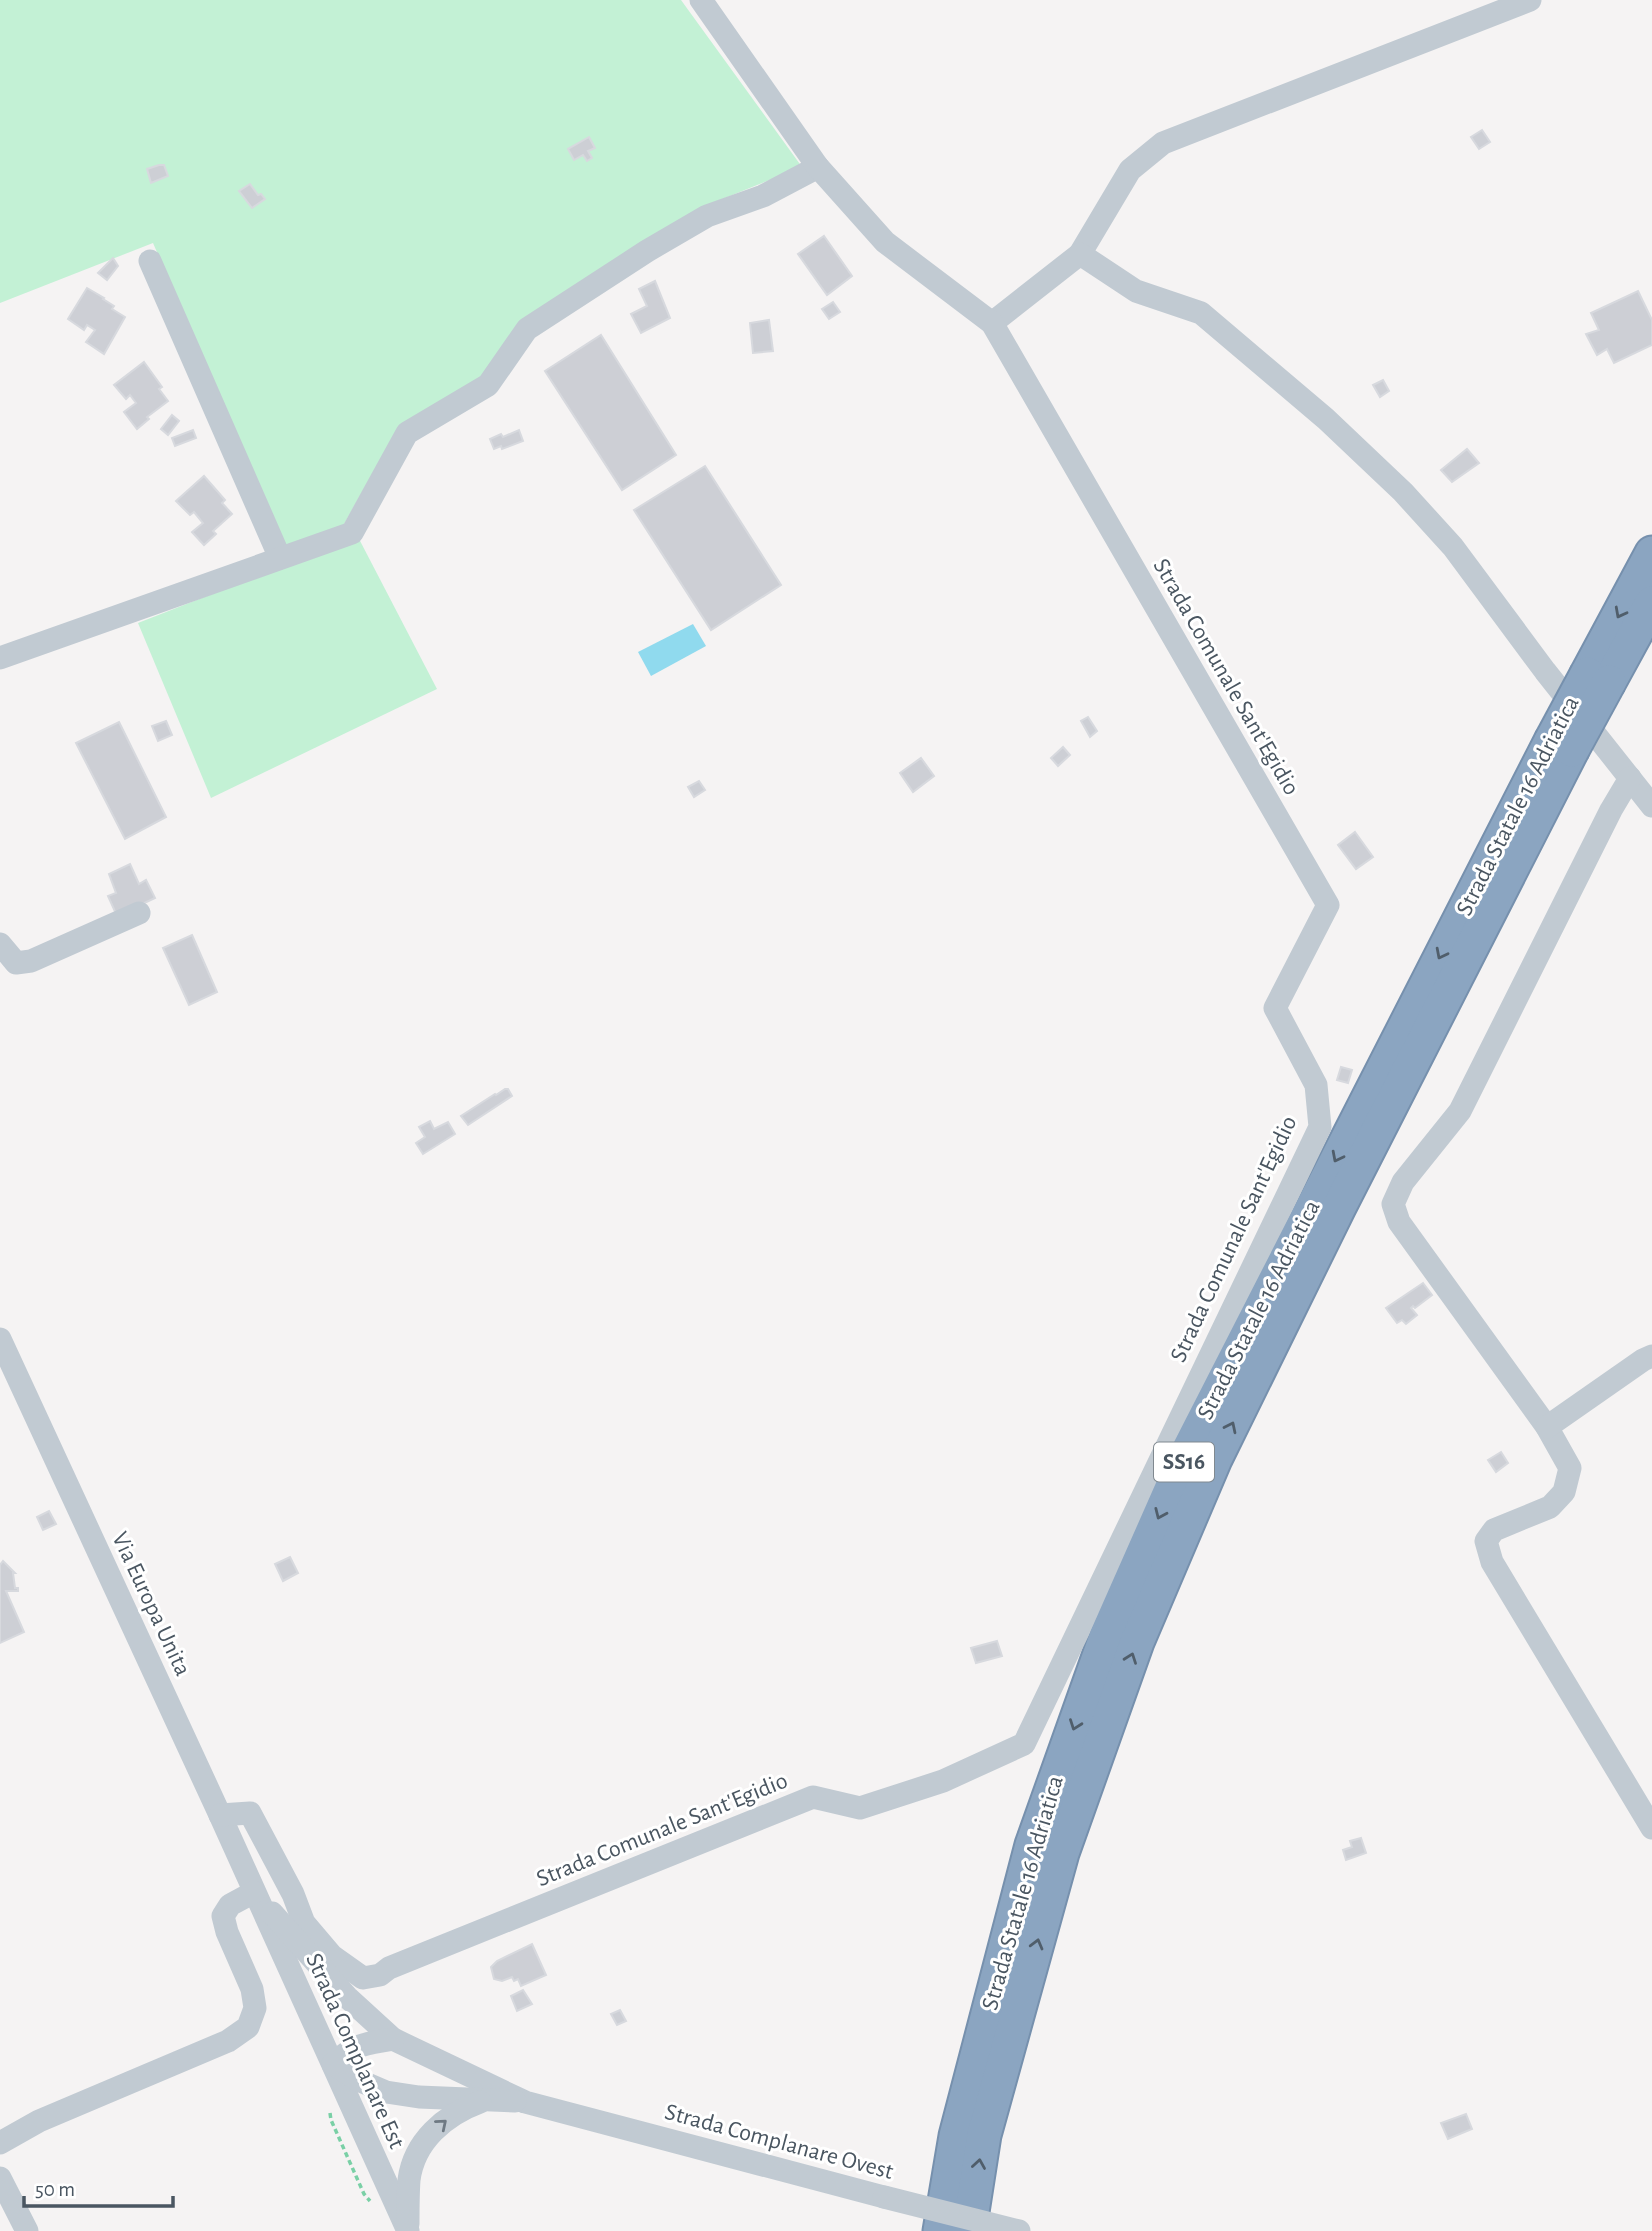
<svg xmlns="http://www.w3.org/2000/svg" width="1652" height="2231" font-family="'Alegreya Sans',sans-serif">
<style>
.green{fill:#c3f1d5}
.water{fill:#90daee}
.building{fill:#cdcfd5;stroke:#d7d9de;stroke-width:2}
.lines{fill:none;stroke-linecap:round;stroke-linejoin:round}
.highway-casing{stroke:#7690ad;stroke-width:37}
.path{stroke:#7ad0a6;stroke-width:3.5;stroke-dasharray:5 3.5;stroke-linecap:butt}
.minor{stroke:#c1cad2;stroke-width:23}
.highway{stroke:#8ba5c1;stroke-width:33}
.highway-bridge-casing{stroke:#7690ad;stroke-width:37;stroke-linecap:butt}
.minor-bridge{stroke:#c1cad2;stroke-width:23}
.highway-bridge{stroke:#8ba5c1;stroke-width:33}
.oneway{stroke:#505e6b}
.oneway2{stroke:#6e7983}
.labels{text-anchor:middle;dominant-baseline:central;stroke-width:6;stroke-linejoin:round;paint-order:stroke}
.shield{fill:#fff;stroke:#808990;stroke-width:2}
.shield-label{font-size:23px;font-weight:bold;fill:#4a5661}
.street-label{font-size:24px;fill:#4a5661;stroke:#fff}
</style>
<rect width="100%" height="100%" fill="#f5f3f3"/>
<g class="green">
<polygon points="0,0 681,0 802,167 705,206 481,378 398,428 343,526 285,547 153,243 0,303"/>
<polygon points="358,537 437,689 211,798 138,623"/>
</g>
<polygon class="water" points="693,624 706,646 651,676 638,652"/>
<g class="building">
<polygon points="1482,130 1490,142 1479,149 1471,137"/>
<polygon points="589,137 595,148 588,151 592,158 587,161 583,155 574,160 568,149"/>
<polygon points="159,165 164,165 168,176 151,183 147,169"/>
<polygon points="250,184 258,195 261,194 265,199 252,208 239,191"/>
<polygon points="824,236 852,276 827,295 798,254"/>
<polygon points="113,258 118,266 107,280 98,273"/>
<polygon points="655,281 670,318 641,333 631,314 647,306 639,289"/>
<polygon points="87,288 104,298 103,299 114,306 112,309 125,317 104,354 86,342 95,330 87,325 84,330 68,319"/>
<polygon points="1638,291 1652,320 1652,345 1614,363 1607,349 1597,355 1586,334 1599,330 1591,313"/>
<polygon points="833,302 840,312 829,319 822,309"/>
<polygon points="769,320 773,351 753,353 750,323"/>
<polygon points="601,335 676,455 622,490 545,371"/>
<polygon points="144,362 162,387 159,389 168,401 147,417 149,419 137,429 124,412 136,403 130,395 126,399 114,385"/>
<polygon points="1383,380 1389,391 1380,397 1373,385"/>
<polygon points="172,415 179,421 168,435 161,429"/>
<polygon points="193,430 196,438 175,446 172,438"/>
<polygon points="519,430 523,441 502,449 501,446 494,449 490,439 501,434 503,437"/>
<polygon points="1467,449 1479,463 1452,482 1441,470"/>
<polygon points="705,466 781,585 711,630 634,510"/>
<polygon points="204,476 225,500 222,503 232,514 213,531 216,534 204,545 192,532 203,523 194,512 190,515 176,501"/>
<polygon points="1088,717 1097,731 1090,737 1081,721"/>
<polygon points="166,721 172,735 158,741 152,726"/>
<polygon points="119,722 166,817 125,839 76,743"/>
<polygon points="1063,747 1070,755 1058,766 1051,758"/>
<polygon points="921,758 934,776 913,792 900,773"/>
<polygon points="699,781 705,790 694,797 688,787"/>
<polygon points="1355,832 1373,857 1356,869 1338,845"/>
<polygon points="130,864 139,884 146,880 155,898 117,916 108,896 116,893 109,874"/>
<polygon points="192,935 217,992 189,1005 163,948"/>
<polygon points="1341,1067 1352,1070 1348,1083 1337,1080"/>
<polygon points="505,1089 508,1089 512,1096 468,1125 461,1116 495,1094 496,1095"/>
<polygon points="430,1121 434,1129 448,1122 455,1134 423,1154 416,1143 425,1137 419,1127"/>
<polygon points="1423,1283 1432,1295 1415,1308 1413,1306 1411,1308 1417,1315 1406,1324 1402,1320 1397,1323 1386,1308"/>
<polygon points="1501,1452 1508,1463 1496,1472 1488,1460"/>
<polygon points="49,1511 56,1524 43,1530 37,1517"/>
<polygon points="290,1557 298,1573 283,1581 275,1564"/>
<polygon points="3,1561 15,1573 13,1573 15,1588 18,1588 18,1591 6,1591 24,1632 0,1643 0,1565"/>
<polygon points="997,1641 1002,1656 976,1663 971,1648"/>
<polygon points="1361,1838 1366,1853 1346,1860 1343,1850 1352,1847 1350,1841"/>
<polygon points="532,1944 546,1975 521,1986 518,1979 514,1981 512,1977 502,1981 494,1979 491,1967 497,1961"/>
<polygon points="523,1990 532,2004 517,2011 511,1996"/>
<polygon points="620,2010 626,2021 617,2025 611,2014"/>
<polygon points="1466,2114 1472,2129 1448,2139 1441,2123"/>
</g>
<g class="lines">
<g class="highway-casing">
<g id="highway">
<polyline points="1587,674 1652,553"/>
<polyline points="1609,682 1652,603"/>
<polyline points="940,2231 956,2136 1032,1845 1106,1637 1189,1449 1551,741"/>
<polyline points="969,2231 984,2135 1062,1853 1137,1642 1215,1459 1339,1207 1572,750"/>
</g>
</g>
<polyline class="path" points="330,2113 331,2120 364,2194 370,2201"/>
<g class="minor">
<polyline points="1080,254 1130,170 1163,143 1530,0"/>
<polyline points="150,261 280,558"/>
<polyline points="992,323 1080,254 1136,291 1201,313 1326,419 1403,492 1453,547 1545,671 1652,806"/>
<polyline points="0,658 352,533 407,433 488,385 527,329 647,251 707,216 763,196 818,167"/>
<polyline points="1630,778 1611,810 1460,1111 1403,1182 1393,1204 1399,1222 1547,1427 1570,1468 1564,1492 1550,1507 1494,1530 1486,1541 1492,1562 1652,1828"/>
<polyline points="0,944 16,963 31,961 139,913"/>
<polyline points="0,1339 220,1815 408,2231"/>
<polyline points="1547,1427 1643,1360 1652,1356"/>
<polyline points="220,1815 250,1813 293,1894 304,1923 332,1956 363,1978 380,1975 389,1968 813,1797 860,1808 943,1781 1024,1744 1320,1127 1316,1085 1275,1008 1328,905 992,323 885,242 818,167 701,0"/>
<polyline points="272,1913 347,1997 393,2039 525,2102 884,2197"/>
<polyline points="333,2064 358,2080 386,2092 419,2097 515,2101"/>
<path d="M333 2064C353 2045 366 2043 393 2039"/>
<polyline points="0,2143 39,2121 228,2041 248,2027 255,2008 252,1989 227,1932 223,1916 230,1905 254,1892"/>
<polyline points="0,2178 27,2231"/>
<path d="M408 2224C408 2209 408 2194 409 2180 414 2141 445 2115 480 2102"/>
</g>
<use href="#highway" class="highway"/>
<g class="highway-bridge-casing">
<g id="highway-bridge">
<polyline points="1551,741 1587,674"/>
<polyline points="1572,750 1609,682"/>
</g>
</g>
<polyline class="minor-bridge" points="884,2197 1019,2231"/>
<use href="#highway-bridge" class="highway-bridge"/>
</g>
<defs><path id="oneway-chevron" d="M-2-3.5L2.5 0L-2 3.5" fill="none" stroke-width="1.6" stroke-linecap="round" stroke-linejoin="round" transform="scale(1.75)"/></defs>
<g class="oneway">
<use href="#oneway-chevron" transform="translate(1620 613) rotate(118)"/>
<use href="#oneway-chevron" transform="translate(1441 954) rotate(117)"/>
<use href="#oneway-chevron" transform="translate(1337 1157) rotate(117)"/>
<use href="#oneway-chevron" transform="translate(1231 1427) rotate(-64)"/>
<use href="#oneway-chevron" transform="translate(1160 1514) rotate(114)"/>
<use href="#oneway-chevron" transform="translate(1131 1658) rotate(-70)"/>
<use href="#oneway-chevron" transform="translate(1075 1725) rotate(110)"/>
<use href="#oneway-chevron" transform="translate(1037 1944) rotate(-75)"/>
<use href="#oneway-chevron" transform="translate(979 2164) rotate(-81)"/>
</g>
<use class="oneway2" href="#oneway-chevron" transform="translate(442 2124) rotate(-40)"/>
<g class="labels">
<rect class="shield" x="1154" y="1442.5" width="60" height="39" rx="5"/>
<g class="shield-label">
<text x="1184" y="1462">SS16</text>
</g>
<g class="street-label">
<text transform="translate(1226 677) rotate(60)">Strada Comunale Sant'Egidio</text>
<text transform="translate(1518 806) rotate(-63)">Strada Statale 16 Adriatica</text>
<text transform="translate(1234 1239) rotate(-65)">Strada Comunale Sant'Egidio</text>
<text transform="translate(1259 1310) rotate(-63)">Strada Statale 16 Adriatica</text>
<text transform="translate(151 1604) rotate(65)">Via Europa Unita</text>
<text transform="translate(662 1830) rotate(-22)">Strada Comunale Sant'Egidio</text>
<text transform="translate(1023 1893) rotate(-74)">Strada Statale 16 Adriatica</text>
<text transform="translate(355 2051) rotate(66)">Strada Complanare Est</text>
<text transform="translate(779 2142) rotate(15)">Strada Complanare Ovest</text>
</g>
</g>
<path d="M24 2196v10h149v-10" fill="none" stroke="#4a5661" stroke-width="3.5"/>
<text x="35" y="2196" font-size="21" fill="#4a5661" stroke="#ffffff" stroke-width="5" paint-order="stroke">50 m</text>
</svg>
